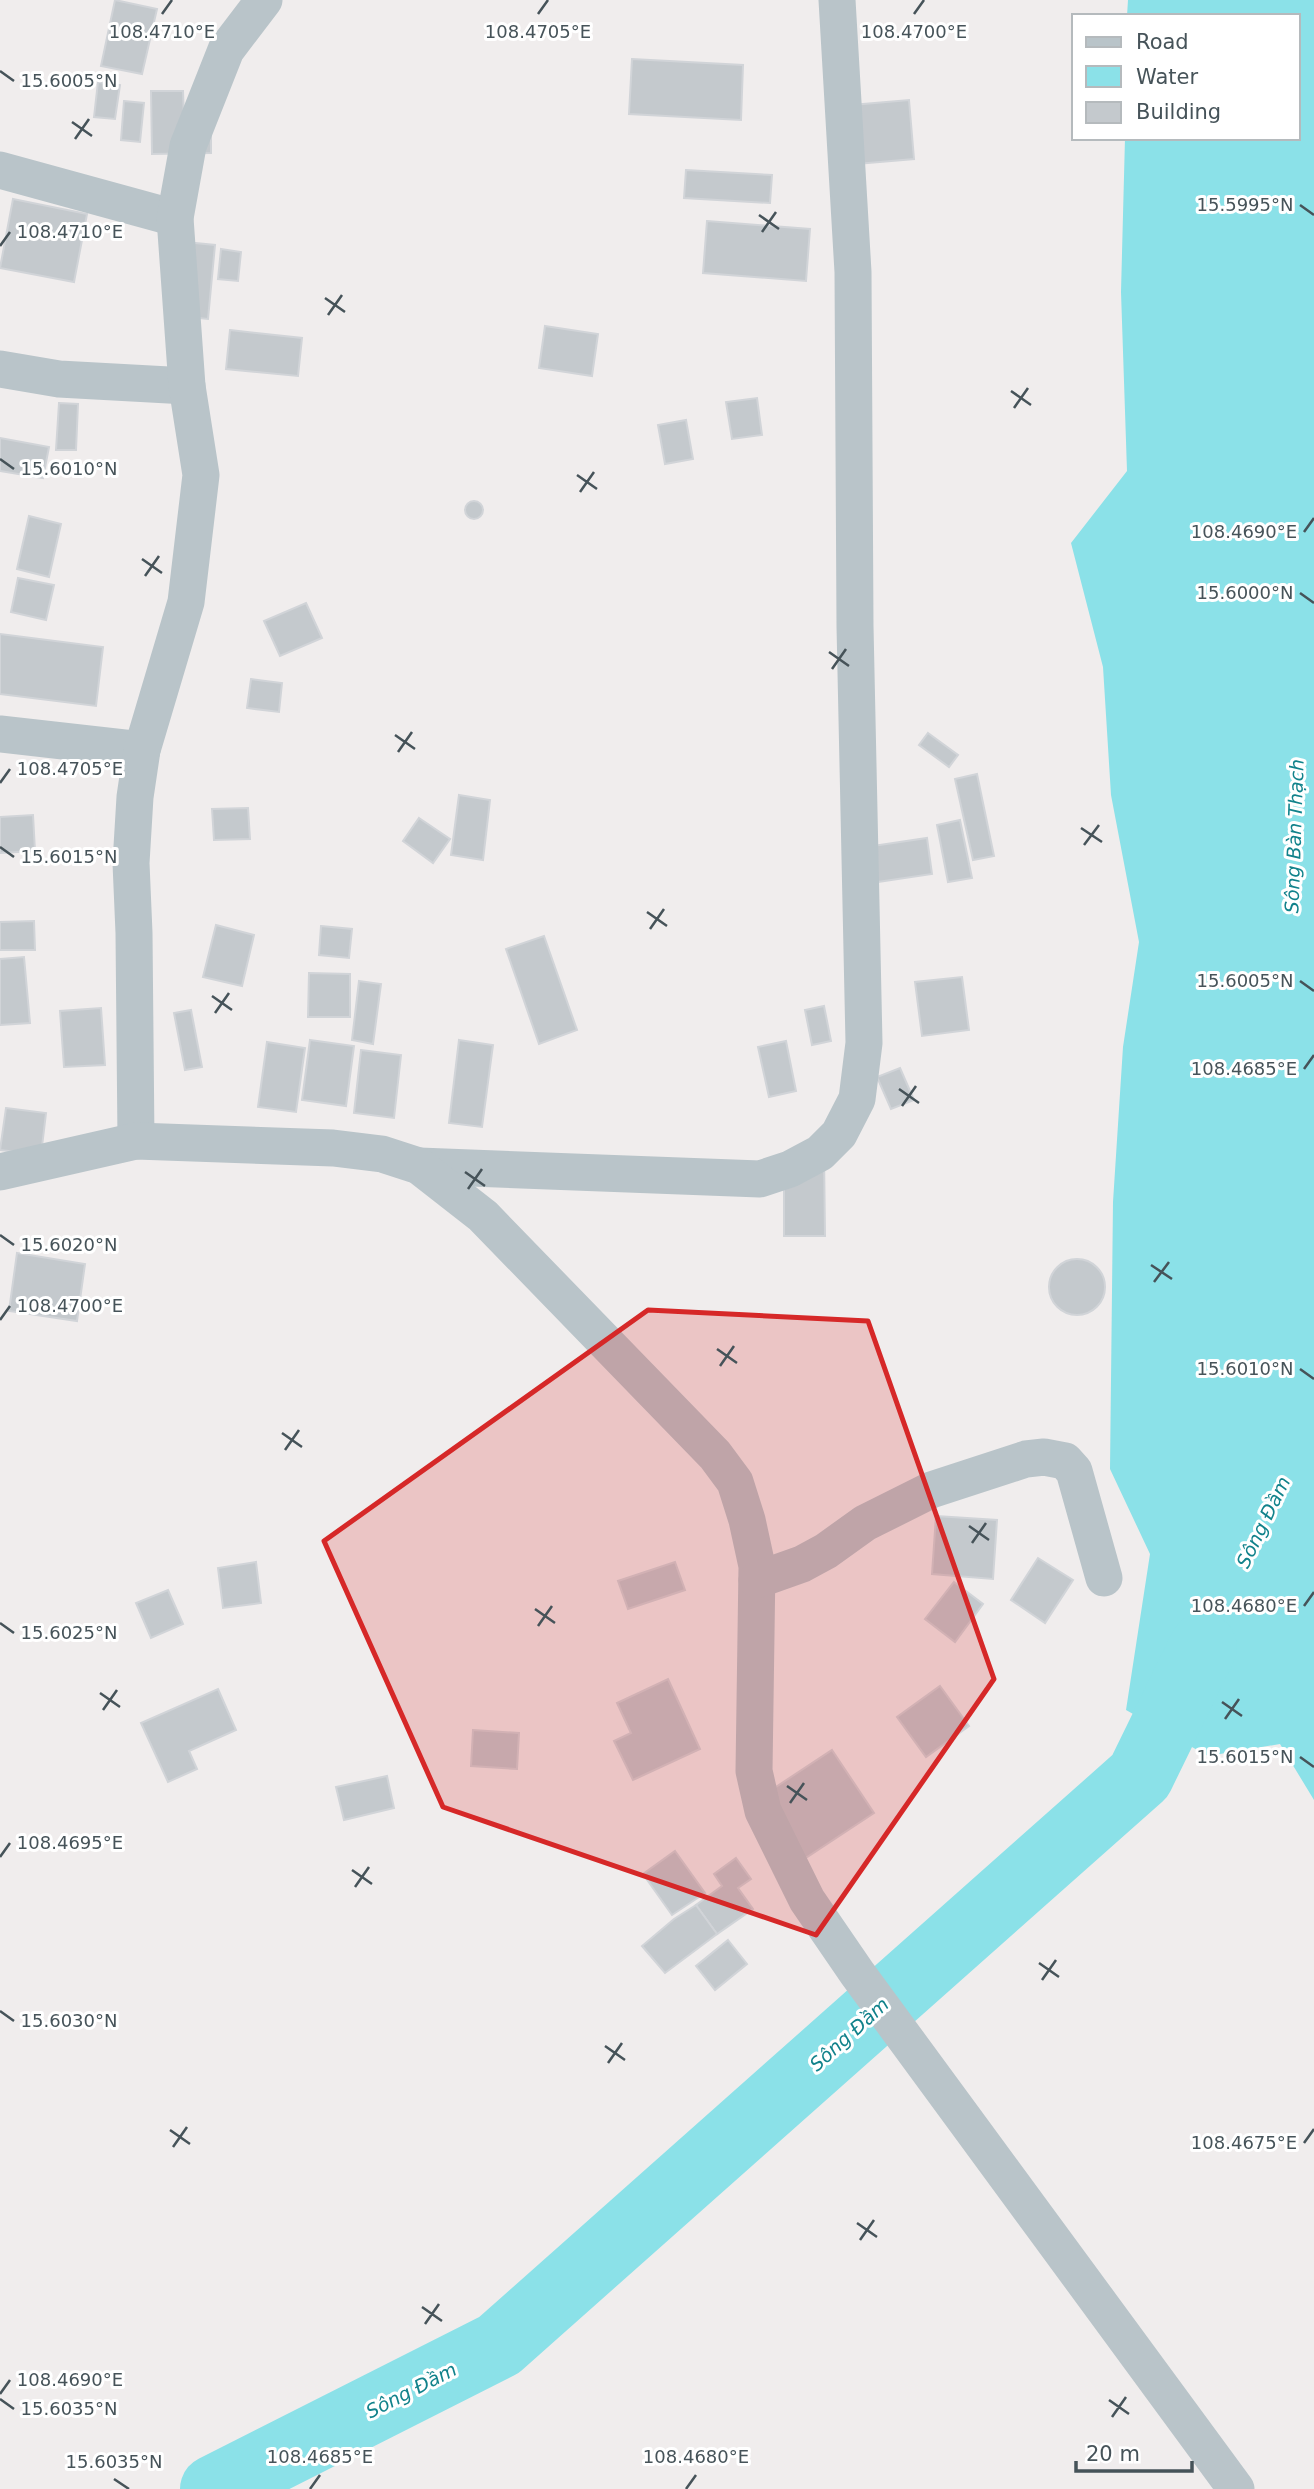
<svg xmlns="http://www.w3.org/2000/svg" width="1314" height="2489" font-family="'DejaVu Sans',sans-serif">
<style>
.water{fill:#8be1e8}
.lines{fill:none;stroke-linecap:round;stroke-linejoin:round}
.river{stroke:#8be1e8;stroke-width:68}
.building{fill:#c4c9cd;stroke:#d1d4d8;stroke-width:2}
.minor{stroke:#b9c4c9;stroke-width:37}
.marked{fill:#d62828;fill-opacity:0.2;stroke:#d62828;stroke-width:5;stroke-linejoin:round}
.ticks{fill:none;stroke:#465359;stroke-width:2.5}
.labels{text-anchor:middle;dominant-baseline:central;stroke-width:6;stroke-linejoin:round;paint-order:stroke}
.water-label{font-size:19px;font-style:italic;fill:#11828b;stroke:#fff}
.ticks-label{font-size:18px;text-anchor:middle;fill:#465359;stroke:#fff;stroke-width:6;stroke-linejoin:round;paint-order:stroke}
</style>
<rect width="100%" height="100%" fill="#f0eded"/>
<polygon class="water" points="1128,0 1314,0 1314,1800 1280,1744 1208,1756 1126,1710 1150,1554 1110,1469 1113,1202 1123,1047 1139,942 1111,795 1103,667 1071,543 1127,471 1121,292 1125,138 1298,138 1298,16 1127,16"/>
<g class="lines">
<polyline class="river" points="214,2489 499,2345 1140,1776 1203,1647"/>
</g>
<g class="building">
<polygon points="115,0 157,9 142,74 101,66"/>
<polygon points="632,59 743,65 741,120 629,114"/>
<polygon points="98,82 120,85 115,119 94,117"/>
<polygon points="151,91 183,91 184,119 211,119 211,153 152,154"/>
<polygon points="909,100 914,159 857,164 852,105"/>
<polygon points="124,101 144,103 140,142 121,140"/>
<polygon points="686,170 772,175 770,203 684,198"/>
<polygon points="13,199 87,214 74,282 0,268"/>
<polygon points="707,221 810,229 806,281 703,273"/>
<polygon points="175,241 215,245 208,319 169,315"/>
<polygon points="221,249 241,252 238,281 218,279"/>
<polygon points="545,326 598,334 592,376 539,368"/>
<polygon points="230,330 302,338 298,376 226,369"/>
<polygon points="757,398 762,435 732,439 726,402"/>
<polygon points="59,403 78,404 76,450 56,450"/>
<polygon points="686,420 693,459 665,464 658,425"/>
<polygon points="0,438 49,447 43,478 0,471"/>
<circle cx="474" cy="510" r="9"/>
<polygon points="29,516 61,524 49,577 17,569"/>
<polygon points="18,578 54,585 46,620 11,612"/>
<polygon points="306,603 322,638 280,656 264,621"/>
<polygon points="0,634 103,647 96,706 0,694"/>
<polygon points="251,679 282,683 279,712 247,708"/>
<polygon points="928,733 958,755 949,767 919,745"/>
<polygon points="977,774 994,856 973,860 955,779"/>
<polygon points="459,795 490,800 483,860 451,855"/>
<polygon points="248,808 250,839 214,840 212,809"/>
<polygon points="33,815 35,851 0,853 0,817"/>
<polygon points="419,818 450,839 433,863 403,841"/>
<polygon points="960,820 972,878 948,882 937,825"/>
<polygon points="927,838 932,874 864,884 859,848"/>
<polygon points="34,921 35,950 0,950 0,922"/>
<polygon points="216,925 254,935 242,986 203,977"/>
<polygon points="321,926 352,929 349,958 319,955"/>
<polygon points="544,936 577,1030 539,1044 506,949"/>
<polygon points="24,957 30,1023 0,1025 0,959"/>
<polygon points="309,973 350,974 350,1017 308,1017"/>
<polygon points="962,977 969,1030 922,1036 915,982"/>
<polygon points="359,981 381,984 373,1044 352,1040"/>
<polygon points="824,1006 831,1041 812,1045 805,1010"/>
<polygon points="101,1008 105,1065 64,1067 60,1011"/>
<polygon points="191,1010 202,1067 185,1070 174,1013"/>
<polygon points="310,1040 354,1046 346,1106 302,1100"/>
<polygon points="459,1040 493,1045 482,1127 449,1123"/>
<polygon points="786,1041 796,1091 769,1097 758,1047"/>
<polygon points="267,1042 305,1048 296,1112 258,1107"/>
<polygon points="361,1050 401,1055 394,1118 354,1113"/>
<polygon points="900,1068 914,1100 891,1109 877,1077"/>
<polygon points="6,1108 46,1113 41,1155 0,1150"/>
<polygon points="824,1153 825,1236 784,1236 784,1154"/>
<polygon points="17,1253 85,1264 77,1321 9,1311"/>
<circle cx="1077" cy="1287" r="28"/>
<polygon points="936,1516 997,1520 993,1579 932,1574"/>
<polygon points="1038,1558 1073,1580 1045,1623 1011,1600"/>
<polygon points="256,1562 261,1603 223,1608 218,1568"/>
<polygon points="675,1562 685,1590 628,1609 618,1581"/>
<polygon points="954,1582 983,1604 955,1642 925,1619"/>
<polygon points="168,1590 183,1624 151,1638 136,1603"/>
<polygon points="668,1679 700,1749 633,1780 614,1741 631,1733 617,1703"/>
<polygon points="940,1686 969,1726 926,1757 897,1717"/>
<polygon points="218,1689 236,1730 189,1751 197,1769 168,1782 141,1723"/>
<polygon points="473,1730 519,1733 517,1769 471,1766"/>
<polygon points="832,1750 874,1813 795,1865 753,1802"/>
<polygon points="387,1776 394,1808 344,1820 336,1787"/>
<polygon points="675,1851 705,1893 672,1915 643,1874"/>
<polygon points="736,1858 751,1879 738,1888 753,1909 717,1934 696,1905 722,1886 714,1874"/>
<polygon points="696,1905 717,1934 665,1973 642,1946 674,1919"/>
<polygon points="728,1940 747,1964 715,1990 696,1966"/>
</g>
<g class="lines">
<g class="minor">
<polyline points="0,170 175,218"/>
<polyline points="0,369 59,379 187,386"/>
<polyline points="0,734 142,750"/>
<polyline points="136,1141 134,933 131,863 135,797 142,750 186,602 201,475 187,386 175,218 188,146 226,50 264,0"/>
<polyline points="419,1166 760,1179 790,1169 820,1153 839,1134 857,1099 864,1043 855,626 853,272 837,0"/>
<polyline points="0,1172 136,1141 333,1148 382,1154 419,1166 483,1216 715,1455 735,1482 747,1520 757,1566 754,1771 763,1811 807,1900 857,1973 1236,2489"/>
<polyline points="757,1580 802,1564 826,1551 865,1523 931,1490 1026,1459 1044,1457 1065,1461 1074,1471 1104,1578"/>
</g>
</g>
<path class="marked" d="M648 1310 868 1321 994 1679 816 1935 443 1807 324 1541Z"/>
<path class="ticks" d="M162 14 172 0M538 14 548 0M914 14 924 0M0 71 14 81M72 122 92 136M75 139 89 119M1300 205 1314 215M759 215 779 229M762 232 776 212M0 246 10 232M325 298 345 312M328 315 342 295M1011 391 1031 405M1014 408 1028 388M0 459 14 469M577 475 597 489M580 492 594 472M1304 532 1314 518M142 559 162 573M145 576 159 556M1300 593 1314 603M829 652 849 666M832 669 846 649M395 735 415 749M398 752 412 732M0 783 10 769M1081 828 1102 842M1084 845 1099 825M0 847 14 857M647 912 667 926M650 929 664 909M1300 981 1314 991M212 996 232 1010M215 1013 229 993M1304 1069 1314 1055M899 1089 919 1103M902 1106 916 1086M465 1172 485 1186M468 1189 482 1169M0 1235 14 1245M1151 1265 1172 1279M1154 1282 1169 1262M0 1320 10 1306M717 1349 737 1363M720 1366 734 1346M1300 1369 1314 1379M282 1433 302 1447M285 1450 299 1430M969 1526 989 1540M972 1543 986 1523M1304 1606 1314 1592M535 1609 555 1623M0 1623 14 1633M538 1626 552 1606M100 1693 120 1707M1222 1702 1242 1716M103 1710 117 1690M1225 1719 1239 1699M1300 1757 1314 1767M787 1786 807 1800M790 1803 804 1783M0 1857 10 1843M352 1870 372 1884M355 1887 369 1867M1039 1963 1059 1977M1042 1980 1056 1960M0 2011 14 2021M605 2046 625 2060M608 2063 622 2043M170 2130 190 2144M1304 2143 1314 2129M173 2147 187 2127M857 2223 877 2237M860 2240 874 2220M422 2307 442 2321M425 2324 439 2304M0 2394 10 2380M0 2399 14 2409M1109 2400 1129 2414M1112 2417 1126 2397M114 2479 129 2489M310 2489 320 2475M686 2489 696 2475"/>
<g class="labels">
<g class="water-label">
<text transform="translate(1294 836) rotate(-88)">Sông Bàn Thạch</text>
<text transform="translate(1263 1522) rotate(-64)">Sông Đầm</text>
<text transform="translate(849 2034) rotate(-42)">Sông Đầm</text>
<text transform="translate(411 2390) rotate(-27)">Sông Đầm</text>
</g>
</g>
<g class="ticks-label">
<text x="162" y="38">108.4710°E</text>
<text x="538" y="38">108.4705°E</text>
<text x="914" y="38">108.4700°E</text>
<text x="69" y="87">15.6005°N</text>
<text x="1245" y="211">15.5995°N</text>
<text x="70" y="238">108.4710°E</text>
<text x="69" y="475">15.6010°N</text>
<text x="1244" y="538">108.4690°E</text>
<text x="1245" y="599">15.6000°N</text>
<text x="70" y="775">108.4705°E</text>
<text x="69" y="863">15.6015°N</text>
<text x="1245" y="987">15.6005°N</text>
<text x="1244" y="1075">108.4685°E</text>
<text x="69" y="1251">15.6020°N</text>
<text x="70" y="1312">108.4700°E</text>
<text x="1245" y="1375">15.6010°N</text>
<text x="1244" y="1612">108.4680°E</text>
<text x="69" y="1639">15.6025°N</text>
<text x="1245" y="1763">15.6015°N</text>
<text x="70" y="1849">108.4695°E</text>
<text x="69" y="2027">15.6030°N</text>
<text x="1244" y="2149">108.4675°E</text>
<text x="70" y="2386">108.4690°E</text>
<text x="69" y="2415">15.6035°N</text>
<text x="320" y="2463">108.4685°E</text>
<text x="696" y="2463">108.4680°E</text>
<text x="114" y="2468">15.6035°N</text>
</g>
<rect x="1072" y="14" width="228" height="126" fill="#ffffff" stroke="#b5babd" stroke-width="2"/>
<rect x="1086" y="37" width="35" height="10" fill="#b9c4c9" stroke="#b5babd" stroke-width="2"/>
<text x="1136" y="49" font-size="21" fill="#465359">Road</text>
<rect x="1086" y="66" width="35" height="21" fill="#8be1e8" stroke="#b5babd" stroke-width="2"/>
<text x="1136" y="84" font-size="21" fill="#465359">Water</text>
<rect x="1086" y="102" width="35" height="21" fill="#c4c9cd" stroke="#b5babd" stroke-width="2"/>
<text x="1136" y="119" font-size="21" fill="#465359">Building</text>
<path d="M1076 2461v10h116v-10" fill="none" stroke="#465359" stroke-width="3.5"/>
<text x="1086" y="2461" font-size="21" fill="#465359" stroke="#ffffff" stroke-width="5" paint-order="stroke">20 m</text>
</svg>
